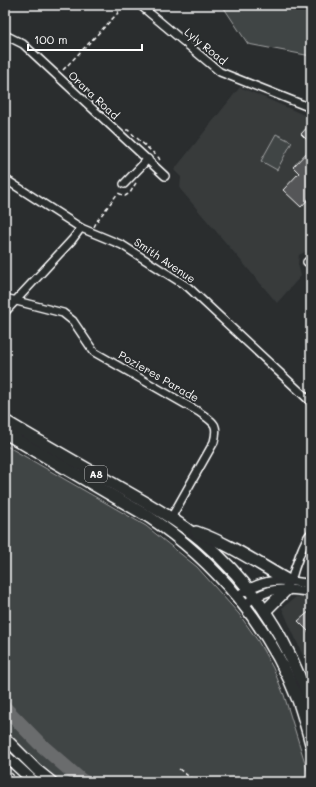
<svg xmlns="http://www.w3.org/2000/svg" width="316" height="787" font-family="Mali,sans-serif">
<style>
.built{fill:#373a3b}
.green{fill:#414445;stroke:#a0a2a2}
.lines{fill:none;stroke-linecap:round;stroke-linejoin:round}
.river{stroke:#6a6c6d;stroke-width:14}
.building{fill:#555758;stroke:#fff}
.minor-casing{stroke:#fff;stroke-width:10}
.tertiary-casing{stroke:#fff;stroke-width:11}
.primary-casing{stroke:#fff;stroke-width:13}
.trunk-casing{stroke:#fff;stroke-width:14}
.path{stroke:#fff;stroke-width:1.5;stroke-dasharray:4 3;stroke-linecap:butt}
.minor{stroke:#2a2d2e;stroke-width:7}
.tertiary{stroke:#2a2d2e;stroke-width:8}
.primary{stroke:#2a2d2e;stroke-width:10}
.trunk{stroke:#2a2d2e;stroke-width:11}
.labels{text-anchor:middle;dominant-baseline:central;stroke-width:4;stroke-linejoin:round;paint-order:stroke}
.shield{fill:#2a2d2e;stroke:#bfc0c0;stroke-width:1}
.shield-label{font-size:10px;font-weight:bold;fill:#fff}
.street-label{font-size:11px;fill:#fff;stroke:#2a2d2e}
</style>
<rect width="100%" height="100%" fill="#2a2d2e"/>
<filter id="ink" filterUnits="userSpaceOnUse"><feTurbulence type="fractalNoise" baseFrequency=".025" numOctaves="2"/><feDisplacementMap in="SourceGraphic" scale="8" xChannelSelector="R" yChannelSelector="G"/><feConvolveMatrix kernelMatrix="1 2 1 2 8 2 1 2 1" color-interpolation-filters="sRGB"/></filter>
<g filter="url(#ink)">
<g class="built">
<polygon points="240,87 311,118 311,249 299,255 298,264 301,276 277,303 180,189 181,177 174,170"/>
<polygon points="311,596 311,674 282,608 296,597"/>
</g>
<g class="green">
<polygon points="222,5 311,5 311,56 248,44"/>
<polygon points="276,134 292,142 277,170 261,161"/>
<polygon points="5,445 146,526 197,567 239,614 258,641 273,668 284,695 311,782 58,782 42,770 5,732"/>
</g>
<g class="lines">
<polyline class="river" points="5,708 39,743 81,780 85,782"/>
</g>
<g class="building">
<polygon points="311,123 311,144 301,134"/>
<polygon points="311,148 311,196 301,207 283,190 299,173 293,167"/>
<polygon points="311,610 311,634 298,621"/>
</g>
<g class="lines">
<g class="minor-casing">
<g id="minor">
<polyline points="140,5 220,72 311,108"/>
<polyline points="5,35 23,44 165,176"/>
<polyline points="5,179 81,228 122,245 188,287 311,402"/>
<polyline points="124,184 148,159"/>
<polyline points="307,262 311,259"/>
<path d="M5 298 63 313 73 321 94 352 199 412C213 422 219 423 214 442L171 518"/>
<polyline points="5,312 72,240 81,228"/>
<path d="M291 581C294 570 304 539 311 533"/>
</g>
</g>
<g class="tertiary-casing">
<g id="tertiary">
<path d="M237 596C265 577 280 579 311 584"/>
<path d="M244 605C269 586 281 588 311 592"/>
</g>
</g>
<g class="primary-casing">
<g id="primary">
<polyline points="5,738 37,770 52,782"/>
<polyline points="5,755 34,782"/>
</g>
</g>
<g class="trunk-casing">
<g id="trunk">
<path d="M5 421C40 442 75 462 110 482 141 500 173 517 201 540 254 585 291 644 311 710"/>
<path d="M5 433 149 517C215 561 269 625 298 700 303 714 307 729 311 744"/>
<path d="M196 532C228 543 257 563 287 580"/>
<polyline points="265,611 287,589"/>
</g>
</g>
<g class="path">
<polyline points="63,70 117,14 123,5"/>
<polyline points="126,130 128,130 159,158 160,161"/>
<polyline points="94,227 97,221 118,193 125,196 130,193 137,181"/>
<polyline points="179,769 196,782"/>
<polyline points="11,773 17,779"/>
</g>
<use href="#minor" class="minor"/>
<use href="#tertiary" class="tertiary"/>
<use href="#primary" class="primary"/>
<use href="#trunk" class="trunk"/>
</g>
</g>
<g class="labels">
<rect class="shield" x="85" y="466" width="22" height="16" rx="3"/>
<g class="shield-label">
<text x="96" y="474">A8</text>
</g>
<g class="street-label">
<text transform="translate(206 46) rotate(39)">Lyly Road</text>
<text transform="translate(94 95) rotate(43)">Orara Road</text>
<text transform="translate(165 260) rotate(34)">Smith Avenue</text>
<text transform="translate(159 376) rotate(30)">Pozieres Parade</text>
</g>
</g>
<rect width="316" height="787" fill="none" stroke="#2a2d2e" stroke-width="20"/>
<rect x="10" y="10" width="296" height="767" fill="none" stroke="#fff" stroke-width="1.5" filter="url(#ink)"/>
<path d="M28 44v6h114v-6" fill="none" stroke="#ffffff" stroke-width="2"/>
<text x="34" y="44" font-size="12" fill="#ffffff" stroke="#2a2d2e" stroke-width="3" paint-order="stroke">100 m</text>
</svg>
